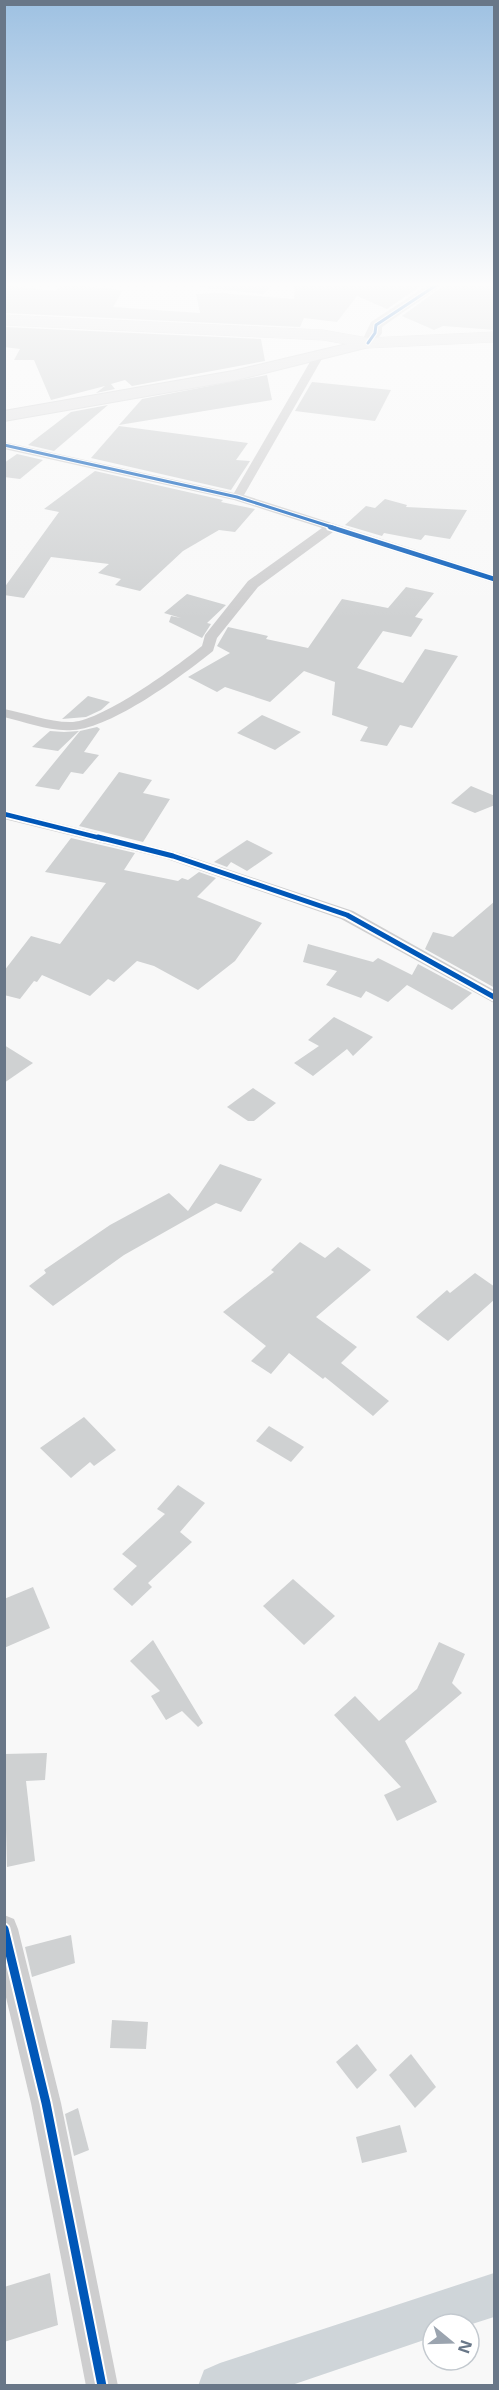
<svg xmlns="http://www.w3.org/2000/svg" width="499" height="2390" font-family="'Open Sans',sans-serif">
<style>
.water{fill:#cfd5d9}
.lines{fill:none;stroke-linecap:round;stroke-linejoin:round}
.canal{fill:#cfd5d9;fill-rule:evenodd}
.building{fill:#cfd1d2}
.secondary-casing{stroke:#d5d6d7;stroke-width:2}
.trunk-casing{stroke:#d5d5d6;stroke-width:1}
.minor{fill:#cececf;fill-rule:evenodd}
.tertiary{fill:#cececf;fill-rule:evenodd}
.secondary{fill:#e1e1e2;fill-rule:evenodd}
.trunk{fill:#e1e1e2;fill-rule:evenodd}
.cycleway-far3-casing{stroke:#fff;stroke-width:5}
.cycleway-far2-casing{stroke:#fff;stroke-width:8}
.cycleway-far1-casing{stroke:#fff;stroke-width:9}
.cycleway-casing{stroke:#fff;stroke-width:13}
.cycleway-far3{stroke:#0057b8;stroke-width:3}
.cycleway-far2{stroke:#0057b8;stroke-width:4.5}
.cycleway-far1{stroke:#0057b8;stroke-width:5}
.cycleway{stroke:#0057b8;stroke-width:9}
</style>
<rect width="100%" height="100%" fill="#f8f8f8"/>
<polygon class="water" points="200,284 273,284 264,294 197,287"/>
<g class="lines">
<polygon class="canal" points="494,2273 494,2317 469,2325 433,2324 433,2337 289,2386 198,2386 204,2370 220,2363"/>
</g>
<g class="building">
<polygon points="61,284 123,290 113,307 200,313 196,294 221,293 294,299 295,284 424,284 387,309 357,296 337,322 304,318 300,327 4,313 4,285 55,291"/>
<polygon points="446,284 495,284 495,330 443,326 434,330 402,316"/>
<polygon points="4,327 261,339 265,361 132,386 125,380 111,384 115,389 96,393 105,386 51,400 34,360 14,360 20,349 4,347"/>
<polygon points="267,375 272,400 119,425 142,399"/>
<polygon points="312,382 391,390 375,421 295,411"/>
<polygon points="108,405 54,451 28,445 71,412"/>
<polygon points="119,426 248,443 236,460 250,461 231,490 91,458"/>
<polygon points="17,454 43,460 20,479 4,477 4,463"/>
<polygon points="95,471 223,500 221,502 255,509 235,532 219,530 183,551 140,591 115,585 121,579 98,573 109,564 51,557 24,598 4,595 4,588 59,512 44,509"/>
<polygon points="385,499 407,505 406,507 467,510 450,539 425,535 421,540 384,533 382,536 345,525 366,506 375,508"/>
<polygon points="406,587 434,593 415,617 423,619 411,637 383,631 357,668 403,683 425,649 458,656 412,728 400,725 387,746 360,741 368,727 332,715 335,682 304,671 270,702 225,687 217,692 188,677 230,653 217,646 228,627 268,636 266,639 308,648 342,599 388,608"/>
<polygon points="187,594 226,605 207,623 211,624 202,638 169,622 171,616 181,618 164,613"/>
<polygon points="88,696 110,702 101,710 86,717 62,719"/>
<polygon points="262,715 301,732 275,750 237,733"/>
<polygon points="97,727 100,729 84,752 99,755 83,774 71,772 59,790 35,786 80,731"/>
<polygon points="50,731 64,732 79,731 58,751 32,747"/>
<polygon points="119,772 152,780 143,793 170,799 143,842 79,826"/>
<polygon points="471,786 495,796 495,805 475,813 451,803"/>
<polygon points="71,838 135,853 124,870 178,881 182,878 188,880 199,872 216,878 197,897 262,923 235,961 198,990 154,966 137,961 114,982 108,979 90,996 42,975 37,982 34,981 20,999 4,995 4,971 31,936 60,944 106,883 45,872"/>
<polygon points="247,840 273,853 247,871 231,862 227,867 214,862"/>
<polygon points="495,901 495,988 425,949 433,932 453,937"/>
<polygon points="308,944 373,962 378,958 412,975 418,964 472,993 452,1010 407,985 388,1002 366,991 361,998 326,985 337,971 303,962"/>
<polygon points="334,1017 373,1037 353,1056 347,1049 313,1076 294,1063 319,1046 308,1040"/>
<polygon points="4,1045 33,1063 4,1083"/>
<polygon points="253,1088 276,1103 254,1121 248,1121 227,1107"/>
<polygon points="220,1164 262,1179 241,1212 216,1203 124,1255 53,1306 29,1286 46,1273 44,1270 110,1225 169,1193 188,1211"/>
<polygon points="300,1242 325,1258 338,1247 371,1270 316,1317 357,1347 341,1363 389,1401 373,1416 325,1377 323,1379 289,1353 271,1374 251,1361 266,1346 223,1312 274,1272 271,1270"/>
<polygon points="475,1273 495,1287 495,1299 448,1341 416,1317 447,1290 450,1293"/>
<polygon points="84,1417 116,1450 94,1466 90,1462 71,1478 40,1448"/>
<polygon points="269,1426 304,1447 291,1462 256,1441"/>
<polygon points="178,1485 205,1503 180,1532 192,1542 148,1583 152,1587 132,1606 113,1589 137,1566 122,1554 165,1514 157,1509"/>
<polygon points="293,1579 335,1616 304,1645 263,1606"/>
<polygon points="33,1587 50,1628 4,1648 4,1599"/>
<polygon points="153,1640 203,1723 198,1727 182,1711 166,1720 151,1696 160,1691 130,1661"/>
<polygon points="439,1642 465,1654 452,1683 462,1693 405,1741 437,1802 397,1821 384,1795 401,1787 334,1715 355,1696 379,1721 417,1689"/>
<polygon points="47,1753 45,1780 26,1781 35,1861 7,1867 4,1754"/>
<polygon points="71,1935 75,1963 32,1977 25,1947"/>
<polygon points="112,2020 148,2022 146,2049 110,2048"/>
<polygon points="357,2044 377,2070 357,2089 336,2062"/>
<polygon points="411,2054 436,2087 415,2108 389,2075"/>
<polygon points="78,2108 89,2150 74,2156 65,2114"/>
<polygon points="400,2125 407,2152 362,2163 356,2137"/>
<polygon points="50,2273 58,2325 4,2342 4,2287"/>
</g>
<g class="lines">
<g class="secondary-casing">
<polygon id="secondary" points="368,339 375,343 373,346 233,381 4,421 4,411 233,371"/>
</g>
<g class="trunk-casing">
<polygon id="trunk" points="4,315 323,330 368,338 494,332 494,342 368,348 323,340 4,325"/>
</g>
<g class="minor">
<path d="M314 355 323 357 244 495 494 575V583L333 532 258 587 217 638 213 651C182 676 112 728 73 730 50 732 26 722 4 717V709C26 713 51 723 73 722 105 719 176 667 202 646L205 635 248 581 322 528 234 500 4 449V442L234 493Z"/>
<polygon points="4,810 179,853 353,911 494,990 494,1003 341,919 167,859 4,819"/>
<polygon points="4,1915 14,1919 18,1929 61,2103 118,2386 86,2386 31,2103 4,1989"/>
</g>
<polygon class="tertiary" points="429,284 444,284 382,327 382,333 373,346 363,346 361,343 371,322"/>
<use href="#secondary" class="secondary"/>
<use href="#trunk" class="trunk"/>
<g class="cycleway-far3-casing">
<g id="cycleway-far3">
<polyline points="368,343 375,333 376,325 438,284"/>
<polyline points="4,445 237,497 335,528"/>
</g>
</g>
<g class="cycleway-far2-casing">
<g id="cycleway-far2">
<polyline points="330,527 494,579"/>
<polyline points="4,814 104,839"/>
</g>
</g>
<g class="cycleway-far1-casing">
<polyline id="cycleway-far1" points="98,837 173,856 347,915 494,997"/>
</g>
<g class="cycleway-casing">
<polyline id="cycleway" points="4,1929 46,2103 102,2386"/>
</g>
<use href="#cycleway-far3" class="cycleway-far3"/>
<use href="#cycleway-far2" class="cycleway-far2"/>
<use href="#cycleway-far1" class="cycleway-far1"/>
<use href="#cycleway" class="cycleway"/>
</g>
<linearGradient id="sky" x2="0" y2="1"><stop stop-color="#9ec1e2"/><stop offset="0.46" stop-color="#fcfcfc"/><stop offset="1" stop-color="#fcfcfc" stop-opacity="0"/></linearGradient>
<rect width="499" height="619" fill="url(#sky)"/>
<rect width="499" height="2390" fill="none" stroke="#697788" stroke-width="12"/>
<g transform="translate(451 2342) rotate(109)"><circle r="28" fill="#ffffff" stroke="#c3c9cf" stroke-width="1.5"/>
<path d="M0-4.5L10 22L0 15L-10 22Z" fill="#9ba4af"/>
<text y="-9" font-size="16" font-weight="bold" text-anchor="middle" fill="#697788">N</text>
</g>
</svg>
